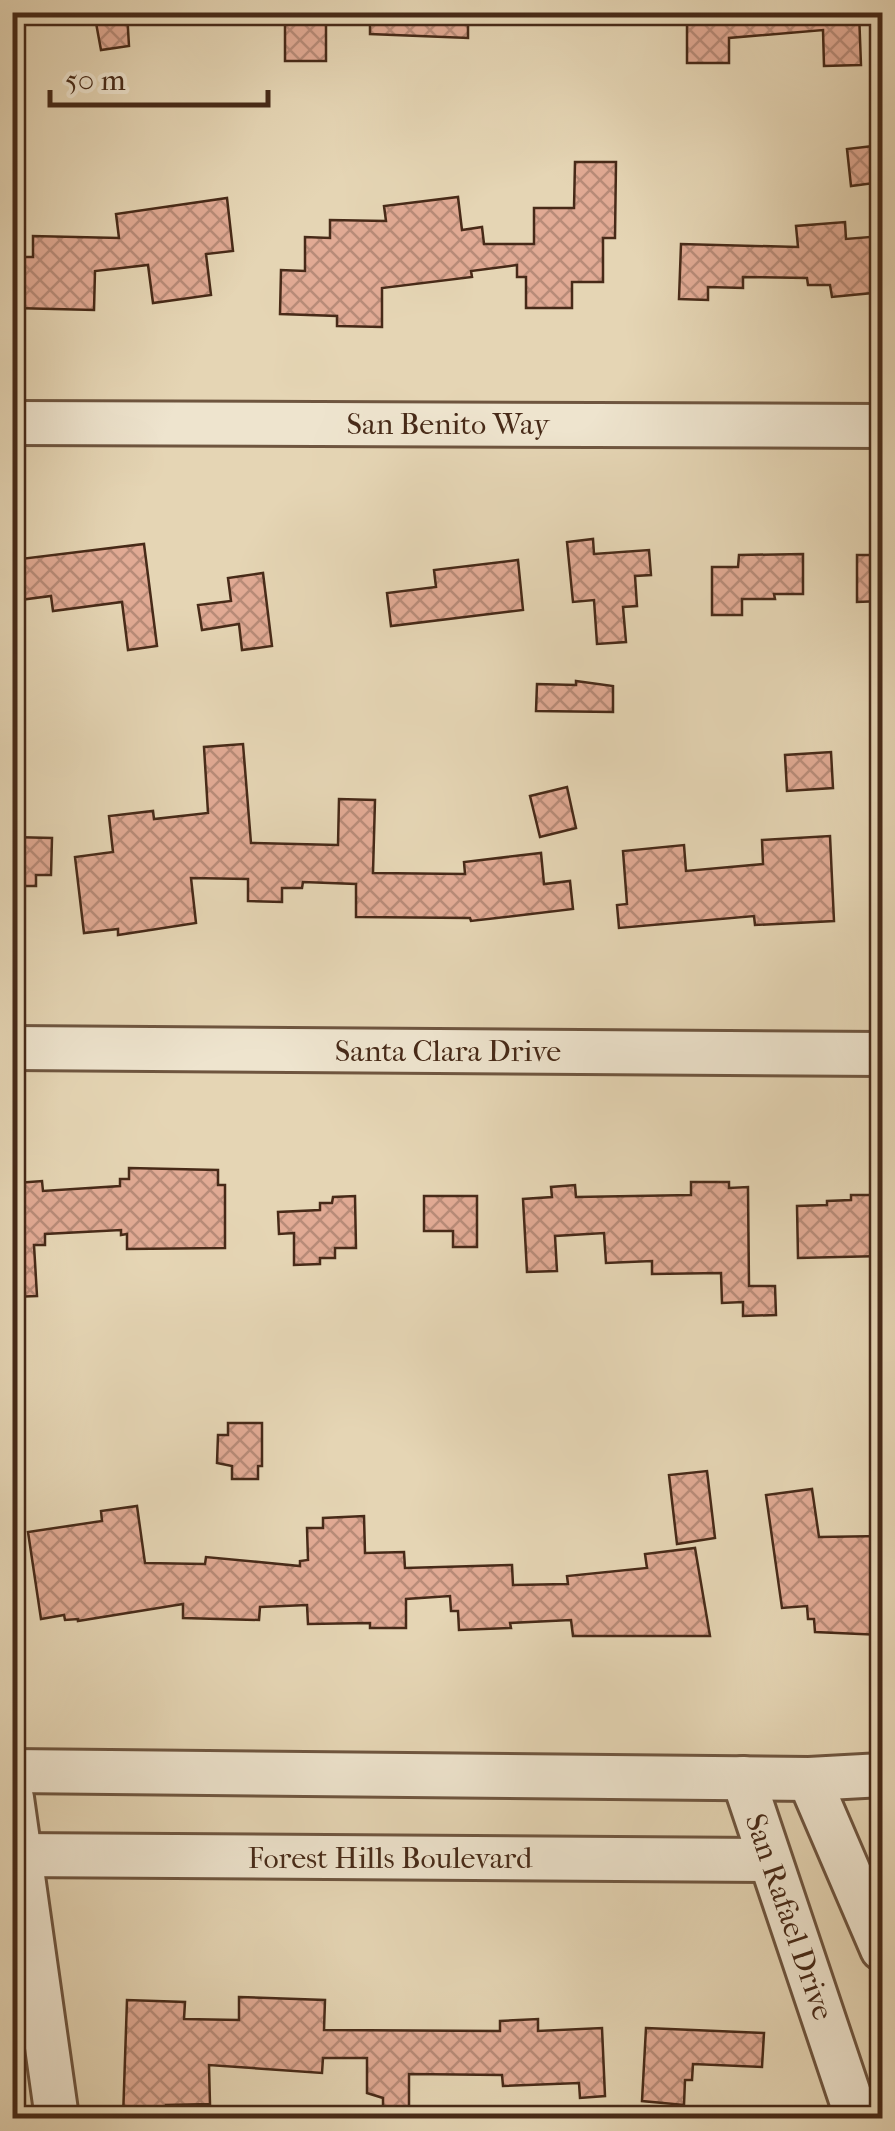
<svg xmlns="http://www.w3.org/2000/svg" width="895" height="2131" font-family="'IM FELL French Canon',serif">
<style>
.building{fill:url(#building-cross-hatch);stroke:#472a18;stroke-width:2.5}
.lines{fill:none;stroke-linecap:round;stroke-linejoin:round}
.minor-casing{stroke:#6e553f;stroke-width:48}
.minor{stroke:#eee4ce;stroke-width:42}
.labels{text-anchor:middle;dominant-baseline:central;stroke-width:10;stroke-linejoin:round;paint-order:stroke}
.street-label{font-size:30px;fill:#472a18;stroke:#eee4ce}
</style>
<defs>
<pattern id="building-cross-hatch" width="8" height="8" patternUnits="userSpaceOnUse" patternTransform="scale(2.5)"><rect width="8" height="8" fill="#e1aa94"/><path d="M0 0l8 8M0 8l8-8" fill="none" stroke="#b88b78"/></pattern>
</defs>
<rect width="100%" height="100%" fill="#e5d5b4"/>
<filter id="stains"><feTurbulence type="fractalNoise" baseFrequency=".002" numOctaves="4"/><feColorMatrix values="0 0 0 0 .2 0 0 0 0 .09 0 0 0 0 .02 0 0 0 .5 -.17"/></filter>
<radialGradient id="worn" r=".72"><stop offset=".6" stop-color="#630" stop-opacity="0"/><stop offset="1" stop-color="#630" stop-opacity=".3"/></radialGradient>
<g class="building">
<polygon points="94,12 127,12 129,46 101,50"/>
<rect x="285" y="12" width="41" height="49"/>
<polygon points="370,12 468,12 468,38 370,34"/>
<polygon points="687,12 859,12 861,65 824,66 823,30 729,38 729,63 687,63"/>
<polygon points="882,145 882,182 851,186 847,149"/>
<polygon points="575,162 616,162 615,238 603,238 603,282 572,282 572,308 526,308 526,277 517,277 517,265 471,271 472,277 382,288 382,327 337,326 337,316 280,314 281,270 305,271 305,237 330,238 330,220 386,221 384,206 458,197 462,230 482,227 484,244 534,244 534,208 574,208"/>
<polygon points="227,198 233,251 206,254 211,295 153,303 148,265 95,271 94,310 14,308 15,257 33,257 33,236 119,238 116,214"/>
<polygon points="845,222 846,239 882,236 882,286 872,287 872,293 832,297 830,285 808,285 807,278 743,277 743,288 708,287 708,300 679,299 681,244 798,247 796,226"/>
<polygon points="593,539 594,554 649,550 651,575 635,576 637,606 623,607 626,642 597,644 594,600 573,602 567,542"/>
<polygon points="144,544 157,646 128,650 122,602 53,611 51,596 12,601 12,560"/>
<polygon points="803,554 803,594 774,594 775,599 742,599 742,615 712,615 712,567 738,567 739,555"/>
<polygon points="857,555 882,555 882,601 857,602"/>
<polygon points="518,560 523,610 391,626 387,593 436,587 434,570"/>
<polygon points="263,573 272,646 242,650 239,624 202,630 198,605 231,601 228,578"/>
<polygon points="576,681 613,686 613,712 536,711 537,684 576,685"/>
<polygon points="243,744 251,843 338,845 339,799 375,800 373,873 465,874 464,862 541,853 544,884 570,881 573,909 471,921 470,918 356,917 356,884 303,882 302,888 282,888 282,902 248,901 248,879 191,878 196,923 118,935 118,929 84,933 75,857 113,852 109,816 153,811 154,819 208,813 204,747"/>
<polygon points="831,752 833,788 787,791 785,755"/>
<polygon points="567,787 576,828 540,837 530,796"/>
<polygon points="830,836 834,921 755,925 754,916 619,928 617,905 627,904 623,851 684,845 686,871 763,864 762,840"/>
<polygon points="12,837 52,838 51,875 36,875 36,886 12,886"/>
<polygon points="129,1168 218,1170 218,1185 225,1185 225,1248 127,1249 127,1234 121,1235 121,1230 45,1234 45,1245 34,1245 37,1296 12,1297 12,1190 17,1190 17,1183 42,1181 43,1191 120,1186 120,1179 129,1179"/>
<polygon points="691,1182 729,1182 729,1188 748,1187 749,1286 775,1286 776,1315 743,1316 743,1302 722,1303 721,1273 652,1274 652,1261 606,1263 604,1233 555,1236 557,1271 527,1272 523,1199 552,1197 551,1187 575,1185 576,1197 691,1195"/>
<polygon points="851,1195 874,1195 874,1225 882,1225 882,1256 798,1258 797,1206 827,1205 827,1201 851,1200"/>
<polygon points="355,1196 356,1248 335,1248 335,1258 320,1258 320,1264 294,1265 294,1233 279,1234 278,1212 320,1210 320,1203 332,1203 333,1197"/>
<polygon points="424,1196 477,1196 477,1247 453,1247 453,1231 424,1231"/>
<polygon points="228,1423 262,1423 262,1466 258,1466 258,1479 232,1479 232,1466 217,1463 218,1435 228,1435"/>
<polygon points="707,1471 715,1538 677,1544 669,1475"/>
<polygon points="812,1489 819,1537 882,1536 882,1635 815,1632 814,1619 808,1619 807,1606 782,1608 766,1495"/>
<polygon points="137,1506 145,1563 205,1564 206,1557 300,1566 300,1561 308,1560 307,1528 323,1528 323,1518 364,1516 365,1553 404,1552 405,1568 512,1565 513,1585 568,1584 567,1576 647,1568 645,1554 695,1548 710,1636 573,1636 571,1620 510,1623 511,1628 459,1630 458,1611 451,1611 450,1596 406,1599 406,1628 370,1628 370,1623 308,1624 307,1605 260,1607 259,1620 183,1618 183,1604 78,1621 78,1619 65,1620 64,1615 41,1619 28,1532 102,1521 101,1511"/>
<polygon points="239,1997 325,2000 324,2030 500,2031 500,2021 538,2019 538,2031 602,2028 605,2096 580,2098 579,2083 503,2086 502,2075 409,2074 409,2111 383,2110 383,2098 367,2093 367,2058 323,2058 322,2073 209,2065 210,2104 166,2105 165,2118 123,2118 127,2000 185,2002 184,2019 239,2020"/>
<polygon points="646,2028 764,2033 762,2067 693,2064 692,2080 685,2080 684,2105 642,2101"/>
</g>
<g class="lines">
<g class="minor-casing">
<g id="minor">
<polyline points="12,423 882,426"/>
<polyline points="12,1048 882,1054"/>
<polyline points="12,1771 809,1779 882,1775"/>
<polyline points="743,1778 857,2118"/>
<polyline points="809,1779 882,1949"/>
<polyline points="12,1798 57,2118"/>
<polyline points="12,1855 768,1860"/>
</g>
</g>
<use href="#minor" class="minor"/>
</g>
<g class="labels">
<g class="street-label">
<text x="448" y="424">San Benito Way</text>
<text x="448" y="1051">Santa Clara Drive</text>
<text x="390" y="1858">Forest Hills Boulevard</text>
<text transform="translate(789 1917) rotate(71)">San Rafael Drive</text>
</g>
</g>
<rect width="895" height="2131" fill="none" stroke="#e5d5b4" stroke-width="50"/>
<rect x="15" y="15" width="865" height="2101" fill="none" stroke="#472a18" stroke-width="5"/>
<rect x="25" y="25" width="845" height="2081" fill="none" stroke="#472a18" stroke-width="2.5"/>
<path d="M50 90v15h218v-15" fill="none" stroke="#472a18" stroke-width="5"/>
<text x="65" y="90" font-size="30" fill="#472a18" stroke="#eee4ce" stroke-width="8" paint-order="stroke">50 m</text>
<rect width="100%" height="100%" filter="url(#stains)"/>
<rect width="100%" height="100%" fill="url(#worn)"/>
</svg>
